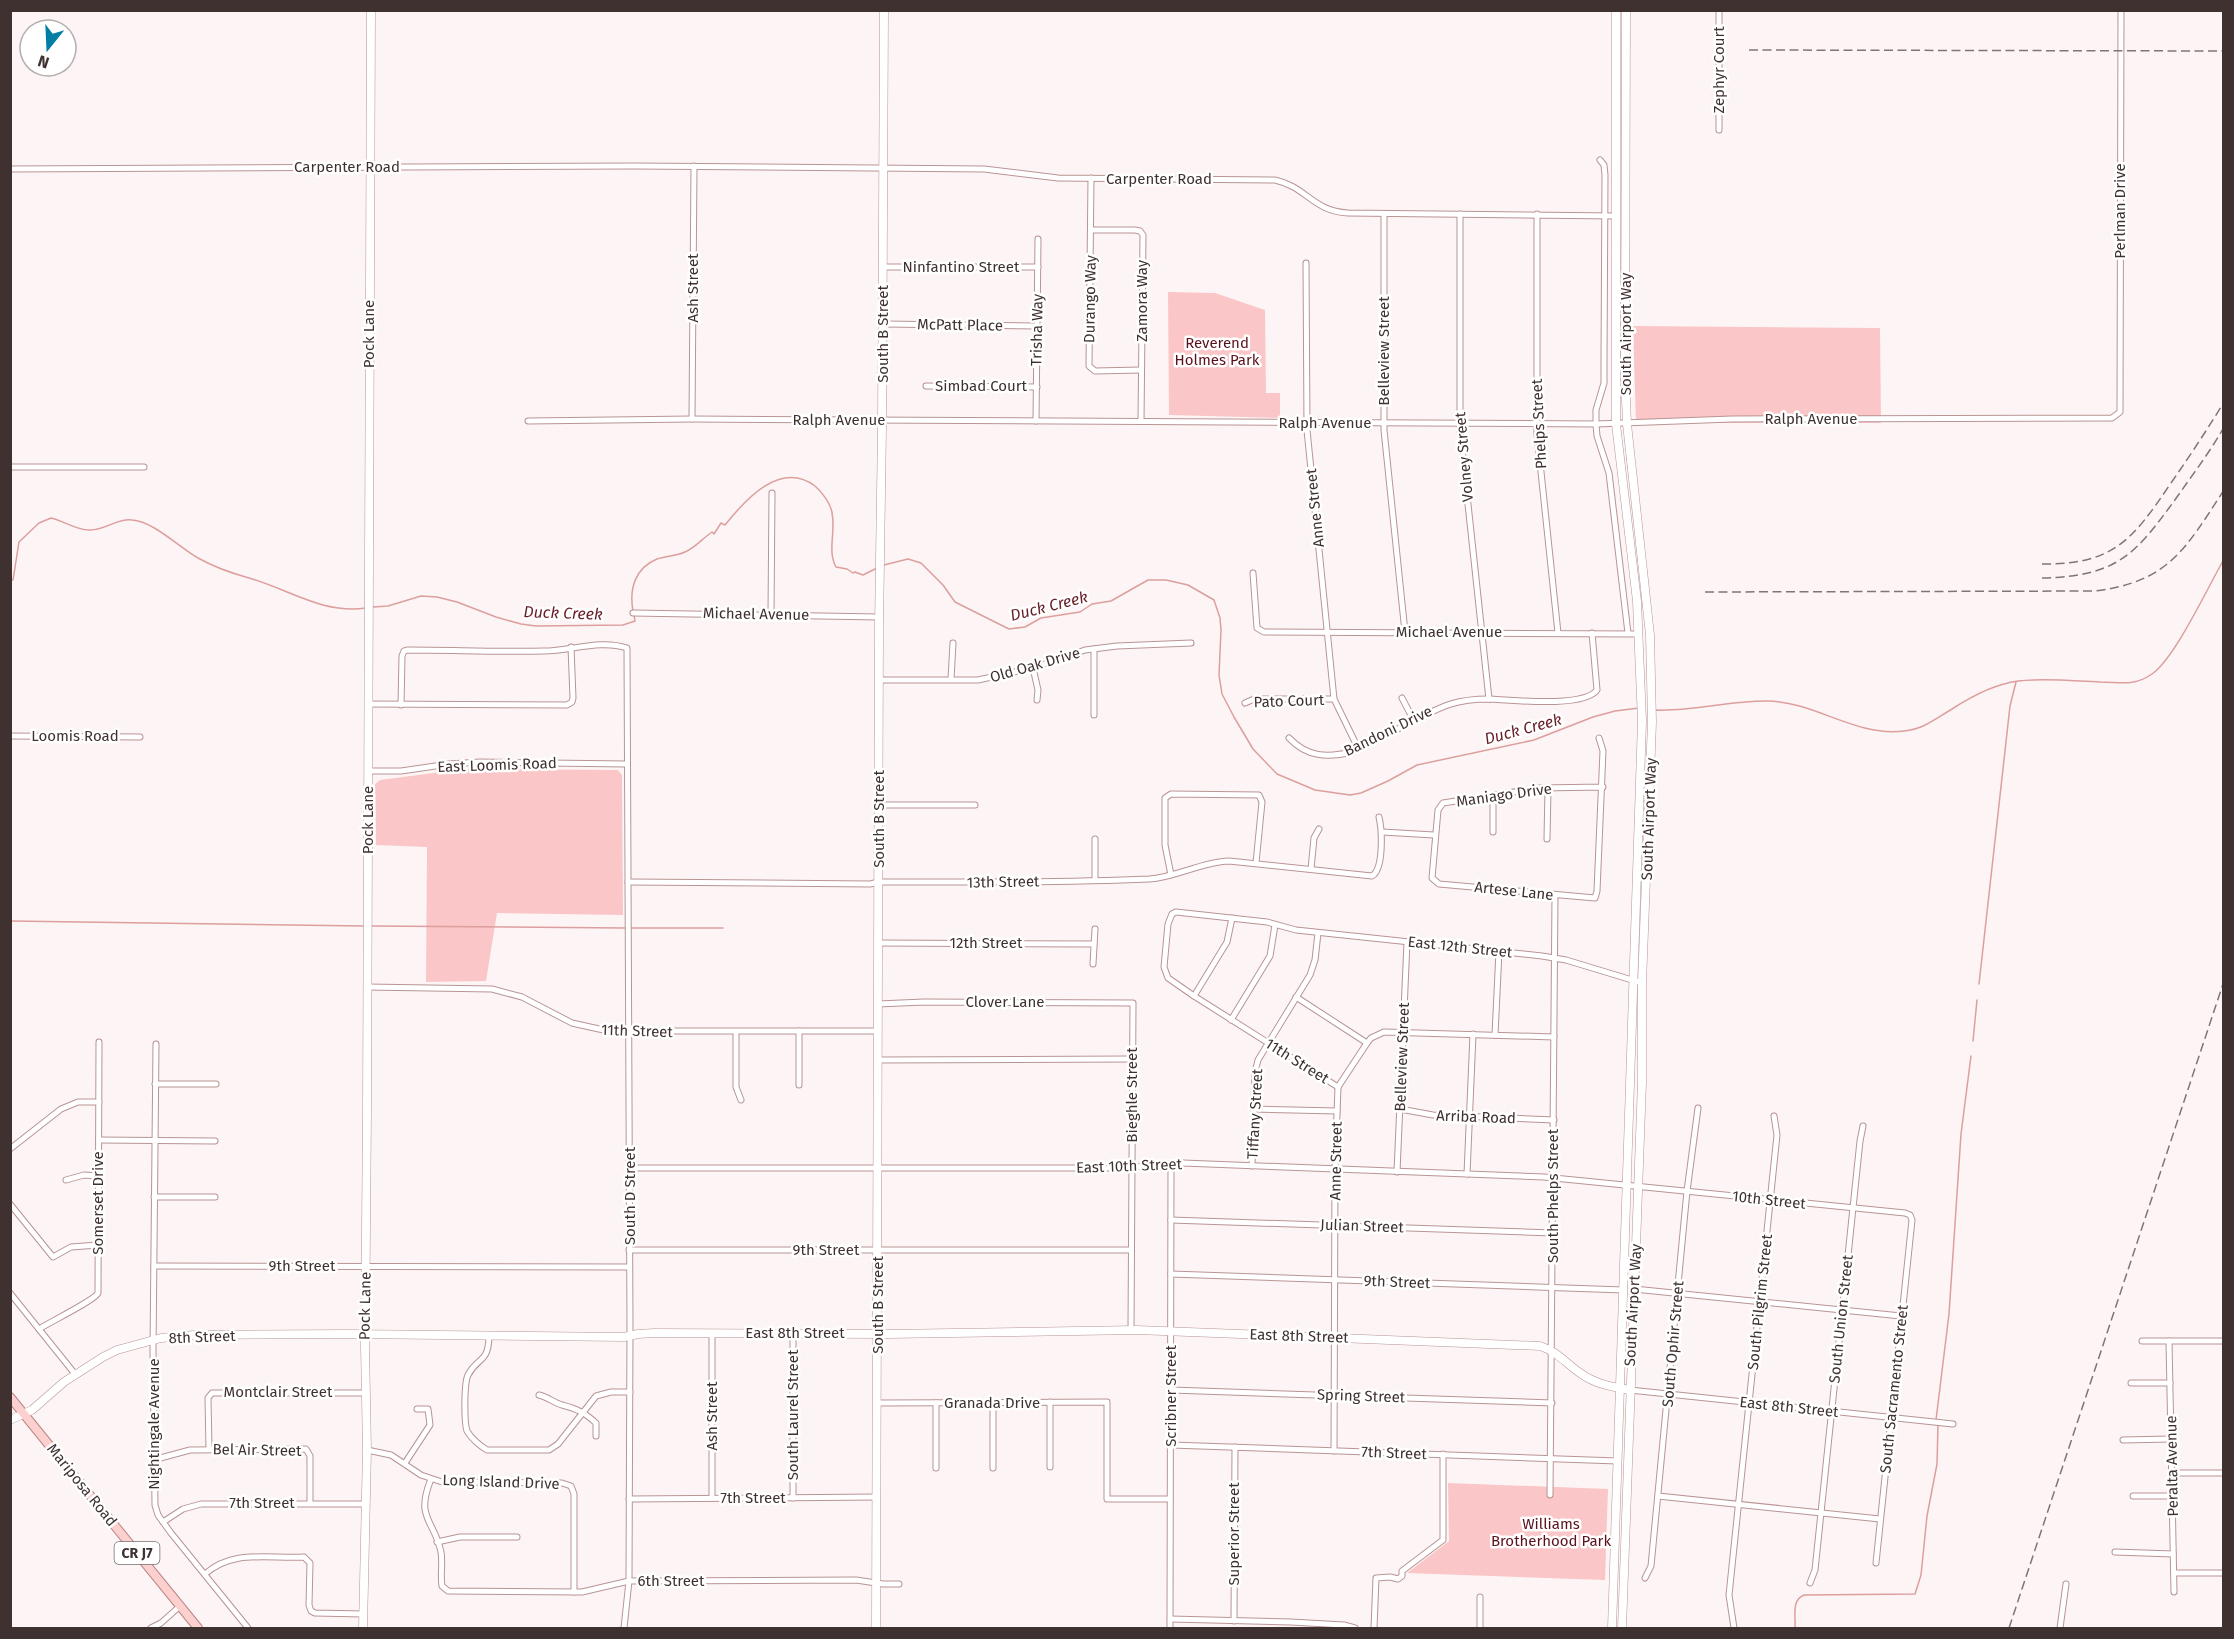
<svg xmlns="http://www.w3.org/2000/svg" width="2234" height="1639" font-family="'Fira Sans',sans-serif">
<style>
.green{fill:#fbc6c7}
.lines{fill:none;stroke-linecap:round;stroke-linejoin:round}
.stream{stroke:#dd9e9e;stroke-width:1.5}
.street-casing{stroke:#b99494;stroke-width:7}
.secondary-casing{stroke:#b99494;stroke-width:9}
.primary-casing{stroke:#ba8484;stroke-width:10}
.street{stroke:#fff;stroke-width:5}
.secondary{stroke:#fff;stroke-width:8}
.primary{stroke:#fdd0d0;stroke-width:8}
.rail{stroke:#817474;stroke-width:1.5;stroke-dasharray:9 4.5;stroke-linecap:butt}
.labels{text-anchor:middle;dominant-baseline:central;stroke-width:5;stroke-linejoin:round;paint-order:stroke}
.shield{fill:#fff;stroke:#796f6f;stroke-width:1.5}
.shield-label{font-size:14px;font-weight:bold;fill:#403131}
.street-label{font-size:15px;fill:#403131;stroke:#fff}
.park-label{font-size:15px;fill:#5b111c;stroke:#fff}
.water-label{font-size:16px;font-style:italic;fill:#671e25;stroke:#fff}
</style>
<rect width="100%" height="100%" fill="#fdf5f5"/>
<g class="green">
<polygon points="1168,292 1215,293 1265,310 1266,393 1280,393 1280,418 1169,415"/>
<polygon points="1633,326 1880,328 1881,423 1636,423"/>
<polygon points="464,769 618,770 622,775 623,915 497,913 486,981 426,982 427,847 376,845 375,784 380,780"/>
<polygon points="1448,1483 1608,1489 1605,1580 1407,1573 1449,1541"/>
</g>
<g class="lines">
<g class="stream">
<polyline points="884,565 908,559 921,563 943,585 955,602 1009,629 1025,627 1041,618 1080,612 1092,604 1111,601 1148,580 1166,580 1188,585 1214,600 1220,618 1221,630 1219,675 1222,694 1234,717 1253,749 1277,774 1315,790 1350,795 1361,793 1388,781 1417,765 1534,740 1593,717 1615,711 1639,708"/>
<path d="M10 580H13L19 542 39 523 51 518C64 521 76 530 89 530 104 531 117 518 132 520 153 521 180 548 198 558 214 567 231 573 249 578 289 589 321 614 366 608"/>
<polyline points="373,607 388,606 421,596 437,597 457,602 496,617 521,624 536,626 623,625 635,621 634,615"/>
<path d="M633 611C629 589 635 568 657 559 666 556 676 556 685 552 695 548 703 538 712 532L714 534 721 523 725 525C745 500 780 460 815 486 822 492 831 504 832 513 836 531 827 551 836 567L847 569 853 573 855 572 863 575 877 568"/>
<path d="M1655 710C1693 712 1731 700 1768 701 1816 702 1855 737 1904 731 1924 729 1935 719 1952 709 1972 696 1995 684 2018 681 2045 678 2073 681 2100 682 2121 682 2133 687 2152 674 2175 658 2208 587 2224 559"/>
<polyline points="10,921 363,926"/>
<polyline points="372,926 625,928"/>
<polyline points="630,928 723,928"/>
<polyline points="1979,984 2010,706 2016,682"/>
<polyline points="1973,1041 1977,1000"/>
<polyline points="1936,1420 1949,1314 1961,1134 1971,1056"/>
<path d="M1795 1628C1796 1617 1791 1600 1804 1595L1915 1594 1921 1575 1927 1516 1937 1464 1938 1425"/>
</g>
<g class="street-casing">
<g id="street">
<polyline points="1719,130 1719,10"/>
<polyline points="1600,160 1604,165 1605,175 1604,362 1604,383 1596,410 1596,424 1597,436 1609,473 1628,633"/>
<path d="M10 169 634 166 984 169 1058 178 1275 180C1307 187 1312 211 1348 213L1616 216"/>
<polyline points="1091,178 1089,366 1095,371 1141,370"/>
<polyline points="1384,214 1384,430 1405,632"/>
<polyline points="1460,214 1460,430 1489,699"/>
<polyline points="1537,214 1537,434 1558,633"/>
<polyline points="1091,230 1135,230 1140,231 1143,235 1141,421"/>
<polyline points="1306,263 1307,430 1334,699 1358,748"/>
<polyline points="883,267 1038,267"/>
<polyline points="883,324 1037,326"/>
<polyline points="926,386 1037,387"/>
<polyline points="692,419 694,166"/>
<polyline points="528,421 692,419 1596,424 1732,419 2112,418 2120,412 2121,10"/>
<polyline points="1036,421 1038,239"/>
<polyline points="10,467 144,467"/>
<polyline points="1253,573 1257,628 1264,632 1638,634"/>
<polyline points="633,613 879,617"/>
<polyline points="771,614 772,493"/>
<polyline points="1094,649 1094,715"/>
<polyline points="1033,668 1038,690 1037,700"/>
<polyline points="951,679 953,643"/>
<polyline points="879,680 978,680 1033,668 1085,650 1117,646 1191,643"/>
<polyline points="1402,698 1414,721"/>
<polyline points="1245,703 1254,699 1334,699"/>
<polyline points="368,704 567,705 572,702 573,698 571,647"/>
<path d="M401 705 402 656 404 651 408 650C453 650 499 652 544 651 571 651 600 639 627 648L630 1328 629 1581 624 1628"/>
<polyline points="10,736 140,737"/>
<path d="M1289 738C1307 757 1327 758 1352 752 1368 742 1385 735 1402 727 1436 710 1449 699 1489 699 1511 700 1584 708 1597 690L1592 633"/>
<polyline points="1599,738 1603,751 1597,891 1595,898 1439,884 1432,878 1438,810 1443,803 1540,788 1603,787"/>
<polyline points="368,771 401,771 449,764 480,762 627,764"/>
<polyline points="879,805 975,805"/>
<polyline points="1382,832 1434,835"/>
<polyline points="1493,832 1493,797"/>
<polyline points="1095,839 1095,880"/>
<polyline points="1547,839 1548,788"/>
<polyline points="1311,869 1314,838 1319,829"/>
<polyline points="1171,875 1165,845 1165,798 1171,794 1259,795 1262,802 1256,863"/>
<path d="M628 882 870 884 879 882C969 882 1059 883 1149 879 1177 877 1201 862 1229 861L1372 876C1384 869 1382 830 1379 817"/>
<polyline points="878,943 1094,944"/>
<polyline points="1093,964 1095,929"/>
<polyline points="367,987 492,989 522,997 572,1023 608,1031 878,1031"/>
<polyline points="1194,996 1227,942 1232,918"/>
<polyline points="1296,997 1367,1043"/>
<polyline points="878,1004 924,1002 1133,1003 1131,1330"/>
<polyline points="1231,1020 1270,956 1275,925"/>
<polyline points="799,1031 799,1085"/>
<polyline points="736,1032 736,1087 741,1100"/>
<polyline points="1495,1035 1499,951"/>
<polyline points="156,1044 153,1351 155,1505 158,1515 171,1533 248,1628"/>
<polyline points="878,1060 1132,1059"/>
<polyline points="155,1084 216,1084"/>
<polyline points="1338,1087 1194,996 1168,978 1164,967 1168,924 1172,914 1176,912 1267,922 1296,930 1542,956 1566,960 1642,983"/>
<polyline points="1338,1087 1367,1043 1371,1038 1384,1032 1554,1037"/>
<polyline points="1254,1109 1337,1111"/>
<polyline points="1400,1109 1433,1115 1554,1120"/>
<polyline points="99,1140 215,1141"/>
<polyline points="10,1149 61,1109 78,1102 99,1102"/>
<polyline points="1252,1166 1255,1072 1258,1060 1310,975 1315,960 1318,933"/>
<polyline points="630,1168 1122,1168 1183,1163 1544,1177 1905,1213 1910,1215 1912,1220 1876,1563"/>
<polyline points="1397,1172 1407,942"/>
<polyline points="1467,1174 1473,1034"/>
<polyline points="66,1180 84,1175 98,1176"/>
<polyline points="154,1197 215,1197"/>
<polyline points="10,1204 53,1257 71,1247 98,1245"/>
<polyline points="1171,1220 1553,1233"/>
<polyline points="629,1250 1131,1250"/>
<polyline points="154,1266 629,1267"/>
<polyline points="1171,1274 1623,1290"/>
<polyline points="1634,1289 1901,1316"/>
<polyline points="10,1293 75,1374"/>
<path d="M39 1329C50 1322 95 1300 98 1293L99 1042"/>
<polyline points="793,1333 793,1498"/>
<path d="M489 1337C488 1364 478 1356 468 1375 464 1383 464 1422 467 1431 471 1438 480 1446 487 1450H549L558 1444 596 1396 611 1392H630"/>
<polyline points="2142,1341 2224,1341"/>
<polyline points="2169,1341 2174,1592"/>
<polyline points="2131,1383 2170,1383"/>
<polyline points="1171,1390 1552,1403"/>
<polyline points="1630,1390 1953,1424"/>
<path d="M539 1395C548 1397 554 1403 562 1405 577 1409 584 1412 596 1423V1436"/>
<polyline points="1050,1402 1050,1467"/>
<polyline points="878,1403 1107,1402 1107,1499 1170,1499"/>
<polyline points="936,1403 936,1468"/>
<polyline points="993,1403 993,1468"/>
<polyline points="2123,1440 2171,1439"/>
<polyline points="1171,1445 1618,1461"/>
<polyline points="209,1449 208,1398 212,1393 365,1393"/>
<polyline points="367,1450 391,1455 421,1475 442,1482 562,1483 571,1486 574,1494 574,1592"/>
<polyline points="1334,1451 1335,1169 1338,1087"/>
<polyline points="153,1460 190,1450 306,1449 310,1456 310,1503"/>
<polyline points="405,1463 430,1425 428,1409 417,1409"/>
<polyline points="2172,1473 2224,1473"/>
<path d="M431 1479C415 1519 434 1519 441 1552 443 1563 440 1575 442 1586L448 1591 582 1592 629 1581 856 1580 883 1584H899"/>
<polyline points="1550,1495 1555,896"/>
<polyline points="1658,1496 1880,1519"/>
<polyline points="2133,1496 2172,1496"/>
<polyline points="712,1498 712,1334"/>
<polyline points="629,1499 877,1497"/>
<polyline points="163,1522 183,1509 201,1504 366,1504"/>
<polyline points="437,1542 460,1537 517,1537"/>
<polyline points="2115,1552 2173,1554"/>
<polyline points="2174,1573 2224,1573"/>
<path d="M205 1574C233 1549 268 1559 304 1557L310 1563 309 1605 311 1611 315 1613 363 1614"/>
<polyline points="1645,1578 1651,1566 1687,1191 1698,1108"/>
<polyline points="1810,1583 1815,1570 1860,1141 1863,1126"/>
<polyline points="1170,1619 1291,1622 1344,1625 1355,1628"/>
<polyline points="1234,1621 1235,1447"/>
<polyline points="151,1628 161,1623 180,1606"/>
<polyline points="1170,1628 1171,1164"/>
<polyline points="1374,1628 1376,1578 1390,1577 1398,1579 1402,1576 1402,1571 1443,1540 1443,1454"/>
<polyline points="1480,1628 1480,1597"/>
<polyline points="1734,1628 1729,1595 1777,1135 1774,1116"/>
<polyline points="2060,1628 2066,1584"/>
</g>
</g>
<g class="secondary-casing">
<g id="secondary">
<path d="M10 1420 32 1410 64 1382 103 1357 117 1350 161 1338 194 1335 350 1334 624 1337 638 1334 654 1333 888 1334 1137 1330 1540 1346C1556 1351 1566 1363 1580 1373 1595 1384 1612 1387 1630 1390"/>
<polyline points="363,1628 367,1450 365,1346 367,1112 371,10"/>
<polyline points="876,1628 879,626 882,428 884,10"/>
<polyline points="1612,1628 1642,721 1637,601 1616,424 1616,10"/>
<polyline points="1622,1628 1642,1082 1642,983 1652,722 1650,635 1627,424 1625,376 1626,10"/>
</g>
</g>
<g class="primary-casing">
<polyline id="primary" points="10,1397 198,1628"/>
</g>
<use href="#street" class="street"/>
<use href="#secondary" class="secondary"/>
<use href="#primary" class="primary"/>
<g class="rail">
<polyline points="1749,50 2224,51"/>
<path d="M2042 564C2114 565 2133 539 2171 483 2189 457 2207 430 2224 402"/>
<path d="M2042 578C2118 576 2135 555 2177 497 2193 474 2210 452 2224 427"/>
<path d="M1705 592 2095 591C2169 582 2186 548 2224 490"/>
<polyline points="2009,1628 2224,981"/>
</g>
</g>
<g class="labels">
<rect class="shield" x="114.5" y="1542" width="45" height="22" rx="4.5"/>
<g class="shield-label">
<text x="137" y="1553">CR J7</text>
</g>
<g class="street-label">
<text transform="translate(1719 70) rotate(-90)">Zephyr Court</text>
<text x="347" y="167">Carpenter Road</text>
<text x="1159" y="179">Carpenter Road</text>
<text transform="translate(2120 211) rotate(-90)">Perlman Drive</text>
<text x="961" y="267">Ninfantino Street</text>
<text transform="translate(693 288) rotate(-90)">Ash Street</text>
<text transform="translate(1090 299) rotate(-89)">Durango Way</text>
<text transform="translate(1142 301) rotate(-90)">Zamora Way</text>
<text transform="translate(960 325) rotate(1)">McPatt Place</text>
<text transform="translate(1037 330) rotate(-89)">Trisha Way</text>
<text transform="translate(369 334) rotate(-90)">Pock Lane</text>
<text transform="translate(883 334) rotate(-90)">South B Street</text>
<text transform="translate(1626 334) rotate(-90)">South Airport Way</text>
<text transform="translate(1384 351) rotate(-90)">Belleview Street</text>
<text x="981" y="386">Simbad Court</text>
<text x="1811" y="419">Ralph Avenue</text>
<text x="839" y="420">Ralph Avenue</text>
<text x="1325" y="423">Ralph Avenue</text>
<text transform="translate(1539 424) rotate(-93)">Phelps Street</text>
<text transform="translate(1464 457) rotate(-95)">Volney Street</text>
<text transform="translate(1315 508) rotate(-96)">Anne Street</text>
<text transform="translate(756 614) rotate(1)">Michael Avenue</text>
<text x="1449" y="632">Michael Avenue</text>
<text transform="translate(1035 665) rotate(-16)">Old Oak Drive</text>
<text transform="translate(1289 701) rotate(-2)">Pato Court</text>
<text transform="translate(1388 731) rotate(-26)">Bandoni Drive</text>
<text x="75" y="736">Loomis Road</text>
<text transform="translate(497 765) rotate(-2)">East Loomis Road</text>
<text transform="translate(1504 795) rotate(-8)">Maniago Drive</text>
<text transform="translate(879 819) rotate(-90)">South B Street</text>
<text transform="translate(1649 819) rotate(-88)">South Airport Way</text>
<text transform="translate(368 820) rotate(-90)">Pock Lane</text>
<text transform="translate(1003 882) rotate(-1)">13th Street</text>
<text transform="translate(1514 891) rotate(6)">Artese Lane</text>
<text x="986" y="943">12th Street</text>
<text transform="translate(1460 947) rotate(6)">East 12th Street</text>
<text x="1005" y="1002">Clover Lane</text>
<text transform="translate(637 1031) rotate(2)">11th Street</text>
<text transform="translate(1402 1057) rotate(-88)">Belleview Street</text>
<text transform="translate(1297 1061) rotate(32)">11th Street</text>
<text transform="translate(1132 1095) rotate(-90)">Bieghle Street</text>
<text transform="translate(1255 1114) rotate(-87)">Tiffany Street</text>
<text transform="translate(1476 1117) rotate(2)">Arriba Road</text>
<text transform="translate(1336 1161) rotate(-89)">Anne Street</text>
<text transform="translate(1129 1166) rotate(-2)">East 10th Street</text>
<text transform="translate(630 1196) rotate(-90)">South D Street</text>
<text transform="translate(1553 1196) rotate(-90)">South Phelps Street</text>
<text transform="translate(1769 1200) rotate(6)">10th Street</text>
<text transform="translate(98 1203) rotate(-90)">Somerset Drive</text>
<text transform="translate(1362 1226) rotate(2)">Julian Street</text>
<text x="826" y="1250">9th Street</text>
<text x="302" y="1266">9th Street</text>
<text transform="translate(1397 1282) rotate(2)">9th Street</text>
<text transform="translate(1760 1302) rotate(-84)">South Pilgrim Street</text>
<text transform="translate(878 1305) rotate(-90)">South B Street</text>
<text transform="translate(1633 1305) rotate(-87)">South Airport Way</text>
<text transform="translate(365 1306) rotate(-89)">Pock Lane</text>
<text transform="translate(1841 1319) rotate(-84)">South Union Street</text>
<text x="795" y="1333">East 8th Street</text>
<text transform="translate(1299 1336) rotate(2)">East 8th Street</text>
<text transform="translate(202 1337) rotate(-2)">8th Street</text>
<text transform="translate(1673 1344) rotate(-85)">South Ophir Street</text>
<text transform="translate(1894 1389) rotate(-84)">South Sacramento Street</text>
<text x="278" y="1392">Montclair Street</text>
<text transform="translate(1171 1396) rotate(-90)">Scribner Street</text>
<text transform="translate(1361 1396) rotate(2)">Spring Street</text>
<text x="992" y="1403">Granada Drive</text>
<text transform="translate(1789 1407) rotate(6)">East 8th Street</text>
<text transform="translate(793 1415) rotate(-90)">South Laurel Street</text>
<text transform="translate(712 1416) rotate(-90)">Ash Street</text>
<text transform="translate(154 1424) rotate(-90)">Nightingale Avenue</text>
<text transform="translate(257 1450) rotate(1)">Bel Air Street</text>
<text transform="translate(1394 1453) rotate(2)">7th Street</text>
<text transform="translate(2172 1466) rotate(-91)">Peralta Avenue</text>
<text transform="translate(501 1482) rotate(2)">Long Island Drive</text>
<text transform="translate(82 1485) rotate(51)">Mariposa Road</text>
<text x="753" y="1498">7th Street</text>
<text x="262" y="1503">7th Street</text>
<text transform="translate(1234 1534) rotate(-90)">Superior Street</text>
<text x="671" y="1581">6th Street</text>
</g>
<g class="park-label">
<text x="1217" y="343">Reverend<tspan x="1217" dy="17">Holmes Park</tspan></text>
<text x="1551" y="1524">Williams<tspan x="1551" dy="17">Brotherhood Park</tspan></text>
</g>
<g class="water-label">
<text transform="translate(1049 606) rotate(-14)">Duck Creek</text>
<text transform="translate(563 613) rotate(2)">Duck Creek</text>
<text transform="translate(1523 729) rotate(-15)">Duck Creek</text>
</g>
</g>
<rect width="2234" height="1639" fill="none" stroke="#403131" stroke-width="24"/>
<g transform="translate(48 48) rotate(198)"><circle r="28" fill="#ffffff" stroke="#b3adad" stroke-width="1.5"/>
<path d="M0-4.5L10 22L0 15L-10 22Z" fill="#017ea4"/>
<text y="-9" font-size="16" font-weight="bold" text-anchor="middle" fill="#403131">N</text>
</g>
</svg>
